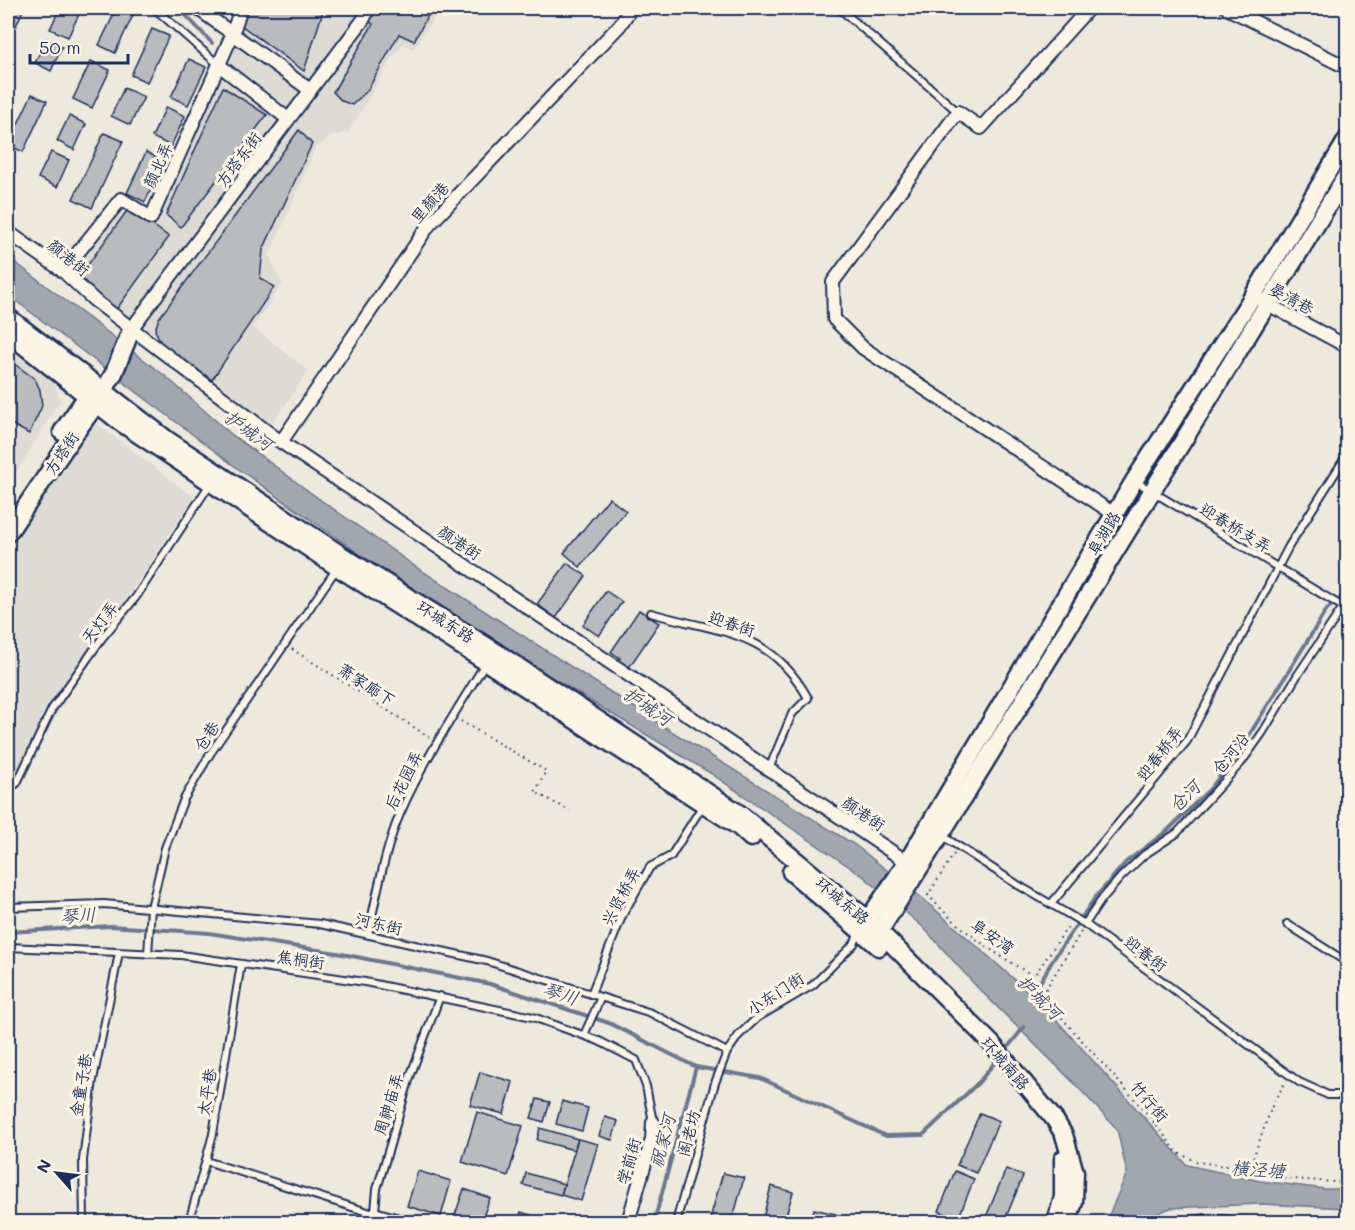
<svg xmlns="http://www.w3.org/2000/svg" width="1355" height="1230" font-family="Mali,'LXGW WenKai TC',sans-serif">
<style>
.built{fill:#dedbd4}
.water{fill:#a2a7af;stroke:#6c778f;stroke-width:1.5}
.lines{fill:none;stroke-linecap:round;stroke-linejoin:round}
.stream{stroke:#6c778f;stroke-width:4}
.building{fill:#babbbe;stroke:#1b2f5e;stroke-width:1.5}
.lane-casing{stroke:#1b2f5e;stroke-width:10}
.street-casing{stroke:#1b2f5e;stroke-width:16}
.secondary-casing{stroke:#1b2f5e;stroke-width:21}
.path{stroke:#1b2f5e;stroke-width:2;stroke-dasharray:1.5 4.5;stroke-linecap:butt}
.lane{stroke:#fcf5e5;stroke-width:6}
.street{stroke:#fcf5e5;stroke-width:12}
.secondary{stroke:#fcf5e5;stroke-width:16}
.labels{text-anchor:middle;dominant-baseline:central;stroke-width:6;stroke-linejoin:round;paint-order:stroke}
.street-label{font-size:16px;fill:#1b2f5e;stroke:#fcf5e5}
.water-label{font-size:18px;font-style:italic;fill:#445376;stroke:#fcf5e5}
</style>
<rect width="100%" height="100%" fill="#eee9dd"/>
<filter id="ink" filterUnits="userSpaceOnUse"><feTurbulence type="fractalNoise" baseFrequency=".0167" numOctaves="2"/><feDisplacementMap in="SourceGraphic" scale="12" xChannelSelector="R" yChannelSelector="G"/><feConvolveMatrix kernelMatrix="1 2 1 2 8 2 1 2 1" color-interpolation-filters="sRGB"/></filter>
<g filter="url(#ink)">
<g class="built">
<polygon points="242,8 441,8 414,49 403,44 391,60 348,133 331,136 315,149 289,211 269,255 282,284 253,327 309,371 267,430 56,275 118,195 154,218"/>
<polygon points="8,349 50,379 57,389 60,401 8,486"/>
<polygon points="96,423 194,497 101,637 13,794 8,791 8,548 51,481"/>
</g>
<polygon class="water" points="8,257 164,375 231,434 322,501 419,569 671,731 855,845 921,897 1041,1003 1187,1165 1260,1181 1325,1189 1347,1189 1347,1208 1260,1204 1170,1208 1138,1222 1106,1222 1127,1173 1117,1129 1074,1083 977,987 923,927 863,876 710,773 549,676 394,578 241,471 8,295"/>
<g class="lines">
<g class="stream">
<polyline points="179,8 212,43"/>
<polyline points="8,932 111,926 209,933 337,953 490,984 609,1023 696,1067 760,1078 886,1136 923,1135 979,1082 999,1057"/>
<polyline points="1031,998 1054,958 1095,898 1126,862 1167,831 1211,788 1240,750 1327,609 1348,592"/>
<polyline points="1004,1052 1024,1027"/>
<polyline points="654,1222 696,1067"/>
</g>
</g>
<g class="building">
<polygon points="8,8 24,8 16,26 8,22"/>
<polygon points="60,8 82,8 68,37 50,29"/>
<polygon points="117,8 136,9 115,53 99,45"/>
<polygon points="244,8 324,8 304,71 238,23"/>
<polygon points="375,8 432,8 414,41 399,34 367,91 352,105 342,101 333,92 373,24 369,21"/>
<polygon points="152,29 169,36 147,82 131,75"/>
<polygon points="46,39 62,47 51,71 35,63"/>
<polygon points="189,59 206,67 188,105 171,97"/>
<polygon points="91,61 110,70 92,108 73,99"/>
<polygon points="223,87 267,115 181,227 166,215"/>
<polygon points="124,88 144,97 130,125 111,116"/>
<polygon points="32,94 47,101 23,152 8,145"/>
<polygon points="166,107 185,116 171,146 152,137"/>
<polygon points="69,116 86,124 74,150 57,141"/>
<polygon points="299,130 312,144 263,250 260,278 274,287 212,380 161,343 155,330 159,318"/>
<polygon points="104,133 123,141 92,208 73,199"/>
<polygon points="51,152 69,160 57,187 38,178"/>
<polygon points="146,152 164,161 145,202 127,193"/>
<polygon points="129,208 169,237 116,310 76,281"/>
<polygon points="8,359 35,379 40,390 42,406 29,434 8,422"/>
<polygon points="609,498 626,511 580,567 564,553"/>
<polygon points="567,563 586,576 556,618 537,604"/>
<polygon points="606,591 622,602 599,636 583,625"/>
<polygon points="639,610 659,623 628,669 617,662 620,658 611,652"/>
<polygon points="480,1072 513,1082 504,1114 470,1105"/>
<polygon points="537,1099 550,1102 544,1122 531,1118"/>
<polygon points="562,1101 588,1108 582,1131 556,1124"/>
<polygon points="477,1112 523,1126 508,1176 462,1162"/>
<polygon points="980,1113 999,1121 976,1173 957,1165"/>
<polygon points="605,1117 618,1121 612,1140 599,1136"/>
<polygon points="540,1128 578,1139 574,1150 537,1140"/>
<polygon points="578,1139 598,1144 581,1201 561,1195"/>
<polygon points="1006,1169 1023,1176 1004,1222 984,1222"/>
<polygon points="418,1171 451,1181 441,1216 407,1206"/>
<polygon points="955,1171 974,1179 958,1219 939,1211"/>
<polygon points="526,1173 564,1184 561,1195 523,1185"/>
<polygon points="723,1173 744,1178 732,1222 709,1222"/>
<polygon points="771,1186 793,1192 784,1222 762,1222"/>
<polygon points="464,1189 490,1198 481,1222 455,1215"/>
<polygon points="814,1209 836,1214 834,1222 811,1222"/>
<polygon points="521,1212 536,1217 534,1222 518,1222"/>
</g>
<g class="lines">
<g class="lane-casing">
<g id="lane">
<polyline points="154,8 219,65"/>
<polyline points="839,8 958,112"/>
<polyline points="1135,481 1343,607"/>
<path d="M651 613C719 633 770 629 808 698L792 714 769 769"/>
<polyline points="8,790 17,783 52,709 102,638 136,597 210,484"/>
<polyline points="941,835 1018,885 1085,924 1299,1082 1328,1095 1348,1095"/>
<polyline points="1051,904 1187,741 1289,546 1348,453"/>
<polyline points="8,907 104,904 320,924 487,961 651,1013 727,1052"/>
<polyline points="1085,924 1102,899 1121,877 1144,855 1177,833 1241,763 1263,732 1297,676 1343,607 1348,608"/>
<polyline points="1287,924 1348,963"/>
<path d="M368 934C377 896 384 851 400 814 423 761 456 712 486 662"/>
<polyline points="8,947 181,955 365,982 533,1017 599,1041 636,1060 646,1086 653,1122"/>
<polyline points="148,954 151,908 165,848 184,799 210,754 337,568"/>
<polyline points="591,994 623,914 650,867 671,856 703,805"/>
<polyline points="584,1035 601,997"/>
<polyline points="206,1161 374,1214"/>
<polyline points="84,1222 83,1160 93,1080 119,953"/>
<polyline points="189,1222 213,1134 241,964"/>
<polyline points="374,1222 377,1189 410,1077 440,996"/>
<polyline points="676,1222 715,1083 727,1052 739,1035 757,1018 813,985 854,944 859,933"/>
<polyline points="1165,1222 1208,1218 1256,1222"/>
</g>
</g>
<g class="street-casing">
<g id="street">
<polyline points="197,8 310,90"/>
<polyline points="1089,8 981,128 958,112 833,282 834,319 863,348 1114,514"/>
<polyline points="1227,8 1348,68"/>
<polyline points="219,65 288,119"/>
<polyline points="8,232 63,271 94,300 281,442 907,862"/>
<polyline points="63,271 121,199 151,218 232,35 241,8"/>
<polyline points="1262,301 1348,347"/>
<polyline points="132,328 363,20 369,8"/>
<polyline points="281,442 429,225 620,25 631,8"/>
<polyline points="374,1214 402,1222"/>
<polyline points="628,1222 652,1139 653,1122"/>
</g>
</g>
<g class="secondary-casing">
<g id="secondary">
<polyline points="8,317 169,441 343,556 493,650 740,814 868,920 992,1044 1055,1120 1064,1135 1075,1172 1074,1202 1067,1222"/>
<polyline points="8,333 120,422 337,567 486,662 739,827 751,838"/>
<polyline points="62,432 93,387"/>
<polyline points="8,533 73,436 97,403 114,373 132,328"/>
<polyline points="791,872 879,947"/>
<polyline points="863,927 907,862 1134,481 1253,296 1348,138"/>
<polyline points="872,939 879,932 941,834 1348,173"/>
<polyline points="1056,1222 1063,1197 1063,1159"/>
</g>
</g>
<g class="path">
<polyline points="292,649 429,737"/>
<polyline points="461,721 546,771 535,792 570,811"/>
<path d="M954 854 928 895C960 930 993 953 1034 976L1069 925"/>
<polyline points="1081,932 1044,992 1052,1007 1145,1111 1178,1153 1198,1162 1255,1170 1280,1178 1348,1183"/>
<polyline points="1249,1169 1274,1101 1285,1083"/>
</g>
<use href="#lane" class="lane"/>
<use href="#street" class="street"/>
<use href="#secondary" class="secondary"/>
</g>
</g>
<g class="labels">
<g class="street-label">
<text transform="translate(238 159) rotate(-53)">方塔东街</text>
<text transform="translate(157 165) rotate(-66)">颜北弄</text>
<text transform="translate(429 202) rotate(-49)">里颜港</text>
<text transform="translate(69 257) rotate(39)">颜港街</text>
<text transform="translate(1292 298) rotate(28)">晏清巷</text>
<text transform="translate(61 453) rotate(-56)">方塔街</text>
<text transform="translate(1236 527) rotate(31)">迎春桥支弄</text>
<text transform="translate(1103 533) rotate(-59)">阜湖路</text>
<text transform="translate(460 542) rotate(34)">颜港街</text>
<text transform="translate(446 621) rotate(32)">环城东路</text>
<text transform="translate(99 622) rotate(-52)">天灯弄</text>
<text transform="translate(732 623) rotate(18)">迎春街</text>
<text transform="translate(367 684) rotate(33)">萧家廊下</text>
<text transform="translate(206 736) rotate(-57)">仓巷</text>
<text transform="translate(1159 753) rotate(-53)">迎春桥弄</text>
<text transform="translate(1230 753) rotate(-51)">仓河沿</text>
<text transform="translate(403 780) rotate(-63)">后花园弄</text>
<text transform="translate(864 813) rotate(34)">颜港街</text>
<text transform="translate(620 896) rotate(-62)">兴贤桥弄</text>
<text transform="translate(843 900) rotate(40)">环城东路</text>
<text transform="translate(379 923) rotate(13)">河东街</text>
<text transform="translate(993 936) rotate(35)">阜安湾</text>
<text transform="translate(1146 953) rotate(36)">迎春街</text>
<text transform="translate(301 959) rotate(8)">焦桐街</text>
<text transform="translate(775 993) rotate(-33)">小东门街</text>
<text transform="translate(1006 1063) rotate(49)">环城南路</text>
<text transform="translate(80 1085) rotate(-81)">金童子巷</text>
<text transform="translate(206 1092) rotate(-81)">太平巷</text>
<text transform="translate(1150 1101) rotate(50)">竹行街</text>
<text transform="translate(388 1104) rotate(-73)">周神庙弄</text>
<text transform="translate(688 1133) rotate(-75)">阁老坊</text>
<text transform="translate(628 1161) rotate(-74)">学前街</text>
</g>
<g class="water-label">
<text transform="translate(249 430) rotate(36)">护城河</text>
<text transform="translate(648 706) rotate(34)">护城河</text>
<text transform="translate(1184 796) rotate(-45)">仓河</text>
<text transform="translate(78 915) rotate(-3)">琴川</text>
<text transform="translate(561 993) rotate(18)">琴川</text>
<text transform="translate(1040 997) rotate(45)">护城河</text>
<text transform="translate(662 1141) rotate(-75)">祝家河</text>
<text transform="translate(1258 1169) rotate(4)">横泾塘</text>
</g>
</g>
<rect width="1355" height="1230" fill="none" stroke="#fcf5e5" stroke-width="30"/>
<rect x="15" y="15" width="1325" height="1200" fill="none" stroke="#1b2f5e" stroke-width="2" filter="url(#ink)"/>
<g transform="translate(57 1173) rotate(298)" stroke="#fcf5e5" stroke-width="4.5" paint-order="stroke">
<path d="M0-4.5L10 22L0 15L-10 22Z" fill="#1b2f5e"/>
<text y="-9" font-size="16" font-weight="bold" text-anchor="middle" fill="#1b2f5e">N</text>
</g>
<path d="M30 54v9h98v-9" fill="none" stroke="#1b2f5e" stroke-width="3"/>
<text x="39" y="54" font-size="18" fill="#1b2f5e" stroke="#fcf5e5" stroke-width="4.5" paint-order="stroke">50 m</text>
</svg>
